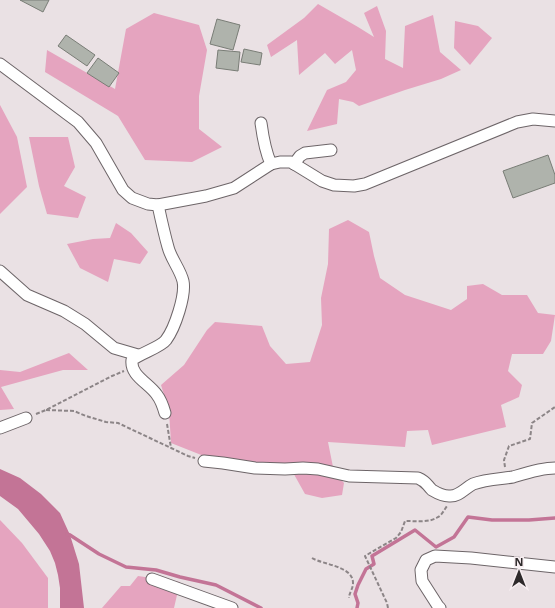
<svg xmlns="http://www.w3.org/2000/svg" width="555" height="608" font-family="'Open Sans',sans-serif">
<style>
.green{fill:#e5a4bf}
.water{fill:#c37496}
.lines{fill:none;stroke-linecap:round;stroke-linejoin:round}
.stream{stroke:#c37496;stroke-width:3.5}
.building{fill:#afb3ac;stroke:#797d76}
.minor-casing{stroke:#6d6568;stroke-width:13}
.path{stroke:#8c8587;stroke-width:2;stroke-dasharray:4 2;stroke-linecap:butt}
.minor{stroke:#fff;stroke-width:11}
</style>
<rect width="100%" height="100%" fill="#eae1e4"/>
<g class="green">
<polygon points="318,4 358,27 374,37 364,13 377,6 386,31 385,59 403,68 405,26 433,15 440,52 461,70 441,79 405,90 359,106 353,102 339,99 337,124 307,131 327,90 346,82 356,70 352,50 335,64 325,53 299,75 297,40 271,57 267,45 304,18"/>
<polygon points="154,13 199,25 207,50 199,96 199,129 222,147 192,162 145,160 118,116 45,72 47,50 115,89 126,29"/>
<polygon points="455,21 478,26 492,38 470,65 454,48"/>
<polygon points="0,105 17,137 27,187 0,214"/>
<polygon points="29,137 68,137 75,167 64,186 86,197 78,218 47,214 39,186"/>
<polygon points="348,220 369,232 374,256 380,278 405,295 451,310 467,299 467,286 483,284 502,295 527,295 538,313 555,315 551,341 543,354 512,354 508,371 522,385 519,397 501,405 506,427 432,445 428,430 407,431 405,447 328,442 334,472 344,483 342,495 322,498 305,494 291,469 219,462 171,443 169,411 161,385 184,365 207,330 215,322 262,326 270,346 286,364 310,362 322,325 321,298 328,264 329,229"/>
<polygon points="116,223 131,233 148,252 140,264 114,259 108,282 80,268 67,244 93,239 110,238"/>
<polygon points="69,353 88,370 63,370 1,387 14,409 0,410 0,370 20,372"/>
<polygon points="0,520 22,543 48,578 48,608 0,608"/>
<polygon points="138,576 180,582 174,608 102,608 121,586 130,586"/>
</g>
<polygon class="water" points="0,469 20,478 41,494 60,513 70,535 79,564 84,608 60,608 60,588 58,575 55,563 50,551 39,534 18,509 0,496"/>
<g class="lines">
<g class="stream">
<polyline points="67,534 70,535 99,554 126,567 156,570 180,577 216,585 261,608"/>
<polyline points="357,608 358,603 355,594 358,585 366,569 374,564 372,556 415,530 436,547 454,537 468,517 492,520 529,520 555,518"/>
</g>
</g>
<g class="building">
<polygon points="20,0 49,0 43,12"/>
<polygon points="217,19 240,25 233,50 210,44"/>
<polygon points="66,35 95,55 87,66 58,46"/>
<polygon points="244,49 262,53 260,65 241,62"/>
<polygon points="218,50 240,52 238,71 216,68"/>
<polygon points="98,58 119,73 109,87 87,73"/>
<polygon points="548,155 555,175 555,183 513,198 503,171"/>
</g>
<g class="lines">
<g class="minor-casing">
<g id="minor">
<polyline points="0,64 78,122 96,143 123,190 132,198 148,204 158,205 206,196 234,188 271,164 280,162 291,162 322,181 334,185 354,186 365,184 517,122 533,119 555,121"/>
<path d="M261 123C263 138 265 151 271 164"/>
<polyline points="294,164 300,156 305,153 331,150"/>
<path d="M158 205C161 219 164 233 168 247 171 259 180 269 183 281 186 295 175 328 166 340 161 347 141 353 132 360 130 376 149 383 157 395 161 400 163 406 165 413"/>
<polyline points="0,271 27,295 64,311 85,324 114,348 138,355"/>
<polyline points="0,428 26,418"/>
<path d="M204 461 223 463 255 468 285 469 303 468 318 469 349 476 418 478C427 482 426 484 432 490 437 493 444 496 449 496 459 497 465 488 473 484 486 479 500 479 513 477 526 473 541 468 555 468"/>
<polyline points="152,579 232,608"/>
<polyline points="440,608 438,606 422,581 421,570 426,560 435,556 471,558 555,567"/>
</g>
</g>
<g class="path">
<polyline points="46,410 74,411 86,416 106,422 118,423 188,456 195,458"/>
<polyline points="36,414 46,410 112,376 124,371"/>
<polyline points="167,424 171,448"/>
<polyline points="505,467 504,460 509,446 530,439 532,423 555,407"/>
<path d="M312 558C324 565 353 566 353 583 353 589 349 593 349 598"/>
<path d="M388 608 387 603 365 556 396 538 401 532 405 521C416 521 429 523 438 517 442 515 444 510 447 506"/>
</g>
<use href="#minor" class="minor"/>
</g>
<g transform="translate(519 572)" stroke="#f7eef1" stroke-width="3" paint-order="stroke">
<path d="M0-3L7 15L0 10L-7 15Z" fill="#2e2a2b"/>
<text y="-6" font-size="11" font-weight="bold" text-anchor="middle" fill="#2e2a2b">N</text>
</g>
</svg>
